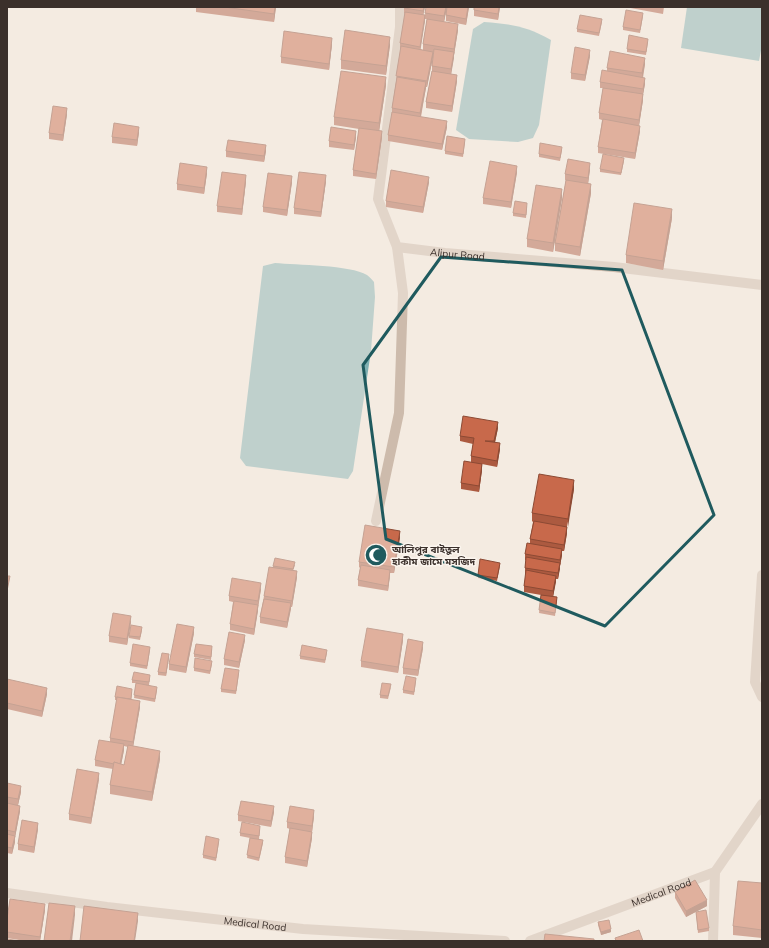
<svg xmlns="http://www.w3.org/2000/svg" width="769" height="948" font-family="Mulish,'Noto Sans Bengali',sans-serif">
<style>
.water{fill:#7fb0b2}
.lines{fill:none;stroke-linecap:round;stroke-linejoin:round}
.minor{stroke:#cdbbac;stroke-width:10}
.wall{fill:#ac5a40;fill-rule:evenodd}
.shaded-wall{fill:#8c4a34}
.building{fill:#c8694b;stroke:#8c4a34}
.marked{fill:none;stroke:#1f5a5e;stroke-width:3;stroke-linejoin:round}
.labels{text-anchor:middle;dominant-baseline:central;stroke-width:3;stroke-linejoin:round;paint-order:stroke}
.street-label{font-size:10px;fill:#3b302b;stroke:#fbf5ee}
.poi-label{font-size:10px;font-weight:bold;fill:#3b302b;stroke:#fbf5ee;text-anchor:start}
</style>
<rect width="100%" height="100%" fill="#f4ebe1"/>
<g class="water">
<polygon points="687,7 762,7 762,45 759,61 681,48"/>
<path d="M484 22C511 24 526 26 551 40L539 125 533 138 518 142 469 139 456 130 473 29Z"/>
<path d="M275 263C296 265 351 265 367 275 370 277 372 280 374 282L375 297 371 351 353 471 348 479 246 466 240 458 263 266Z"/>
</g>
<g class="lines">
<g class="minor">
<path id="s1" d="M400 7V27L378 199 397 247 445 253 614 267 762 285"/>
<polyline points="376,521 399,413 403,293 397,247"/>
<polyline points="762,575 755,682 762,697"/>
<path id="s2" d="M7 893 107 907 303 929 505 941"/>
<path id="s3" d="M530 941 715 872 762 804"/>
<polyline points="713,941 715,872"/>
</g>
</g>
<g class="wall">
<polygon points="196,7 276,7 274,22 196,12"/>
<path d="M404 7H425L423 15H425L426 7H447L444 22 458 30 451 74 457 81 452 112 426 108V102L432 71V66L434 52H433V57L427 87H426L421 117 447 127 442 150 388 141V135L392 114V108L401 49H400V43L405 14 404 13ZM425 19H427L423 44V50L420 49Z"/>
<polygon points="447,7 469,7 466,25 446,21 446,15"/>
<polygon points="500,7 498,20 474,16 474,10"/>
<polygon points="625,7 664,7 663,14"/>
<polygon points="643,16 640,33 623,30 623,27"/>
<polygon points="602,22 599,36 577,32 577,29"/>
<polygon points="648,42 646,55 627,52 627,49"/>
<polygon points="332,44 329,70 281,63 281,57"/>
<polygon points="390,45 386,75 341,69 341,60"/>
<polygon points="590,56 585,81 571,79 571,73"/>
<polygon points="645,64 643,78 645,84 643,94 643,100 639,125 640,131 635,159 598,153 598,147 602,120 599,119 599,113 603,88 600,88 600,82 607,71 607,68"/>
<polygon points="386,85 379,131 382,137 376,179 353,176 353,170 359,129 334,125 334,117"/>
<polygon points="67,114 63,141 49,139 49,133"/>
<polygon points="139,132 137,146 112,143 112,137"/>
<polygon points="356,137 354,150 329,147 329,141"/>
<polygon points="465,142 463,157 445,154 445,151"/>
<polygon points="562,150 560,161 539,157 539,154"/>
<polygon points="226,151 266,151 264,162 226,157"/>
<polygon points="624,161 621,175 600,172 600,169"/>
<polygon points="590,169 588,184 591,193 580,256 555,251 555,243 566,180 565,180 565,174"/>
<polygon points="517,172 511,208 483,204 483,198"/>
<polygon points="207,173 204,194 177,190 177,184"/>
<polygon points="246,181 242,215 217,212 217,206"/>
<polygon points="326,181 321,217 294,214 294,208"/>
<polygon points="292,182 287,216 263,212 263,207"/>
<polygon points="429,182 423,213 386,207 386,201"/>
<polygon points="562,198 553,252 527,247 527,239"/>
<polygon points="527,206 526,218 513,216 513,213"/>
<polygon points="672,218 663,270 626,263 626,255"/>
<polygon points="498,428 495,442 500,449 497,467 482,464 482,470 479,492 461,489 461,483 471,462 471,456 473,444 460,441 460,436"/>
<polygon points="574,489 567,527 567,533 564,551 562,551 562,555 560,566 558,579 556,579 553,597 557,600 555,616 539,613 541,595 524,592 524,586 526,574 525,574 525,568 526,560 525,560 525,554 530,543 530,539 533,522 532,521 532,513"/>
<polygon points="400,537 394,573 390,573 388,591 358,586 358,580 360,568 359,567 359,562"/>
<polygon points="295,565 293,571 297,577 292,607 291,607 287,628 260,623 260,617 264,596 273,566"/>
<polygon points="500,566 497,581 478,578 478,575"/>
<polygon points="261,589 254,635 230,630 230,624 233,602 229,601 229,596"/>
<polygon points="131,622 127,645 109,642 109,636"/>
<polygon points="142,630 140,640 129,638 129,636"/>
<polygon points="194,633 186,673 169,670 169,664"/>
<polygon points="245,640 239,668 224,665 224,659"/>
<polygon points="403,640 398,673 361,667 361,661"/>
<polygon points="423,648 418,676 403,674 403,668"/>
<polygon points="212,649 211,660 194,657 194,654"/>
<polygon points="150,650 147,669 130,666 130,663"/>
<polygon points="327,653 325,663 300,659 300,656"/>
<polygon points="169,657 166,676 158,675 158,672"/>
<polygon points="212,664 210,674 194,671 194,668"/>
<polygon points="239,673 236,694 221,692 221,689"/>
<polygon points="150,678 149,685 157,690 155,702 134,698 136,683 132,683 132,680"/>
<polygon points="7,679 47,694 42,717 7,709"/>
<polygon points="416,681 414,695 403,693 403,690"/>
<polygon points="391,687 388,699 380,698 380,695"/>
<path d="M132 692 131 699 140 707 133 746 160 759 152 801 110 794V785L113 769 95 766V760L110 742V738L117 700H115V697ZM124 746 128 747 124 765 121 764 124 750Z"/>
<polygon points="99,779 91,824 69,820 69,814"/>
<polygon points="7,783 21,792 18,805 20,811 15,837 15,842 12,854 7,853"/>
<polygon points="274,812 271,827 238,821 238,815"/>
<polygon points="314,816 312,832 312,838 307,867 285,863 285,857 290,829 287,828 287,822"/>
<polygon points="38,829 34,853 18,850 18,844"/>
<polygon points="260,829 259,839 263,843 259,861 247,858 250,838 240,836 240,833"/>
<polygon points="219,842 216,861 203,858 203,855"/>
<polygon points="762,883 762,938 733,935 733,926"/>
<polygon points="675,892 707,906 686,917 675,898"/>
<polygon points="45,910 40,941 25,941 7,938 7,919"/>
<polygon points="696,912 709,928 709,931 698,933"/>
<polygon points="598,922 611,932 601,935 598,925"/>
</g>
<g class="shaded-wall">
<polygon points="275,7 276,7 274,22 274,14"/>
<polygon points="424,7 425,7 423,16 423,11"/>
<polygon points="446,7 447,7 444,22 444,16"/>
<polygon points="468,7 469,7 466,25 466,19"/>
<polygon points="499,7 500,7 498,20 498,14"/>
<polygon points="425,15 425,21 420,53 420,47"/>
<polygon points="458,24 458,30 454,55 454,49"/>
<polygon points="390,37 390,45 386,75 386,66"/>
<polygon points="332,38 332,44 329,70 329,64"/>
<polygon points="590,50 590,56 585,81 585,75"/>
<polygon points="433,52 433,57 427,87 427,81"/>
<polygon points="454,52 454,58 451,75 451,69"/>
<polygon points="645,58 645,64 642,79 642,73"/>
<polygon points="457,75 457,81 452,112 452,106"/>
<polygon points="386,77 386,85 379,132 379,123"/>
<polygon points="645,78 645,84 643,95 643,89"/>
<polygon points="426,82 426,88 420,119 420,113"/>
<polygon points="643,94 643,100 639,126 639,120"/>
<polygon points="67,108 67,114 63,141 63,135"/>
<polygon points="447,121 447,127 442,150 442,144"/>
<polygon points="640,126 640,131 635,159 635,153"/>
<polygon points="139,127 139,132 137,146 137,140"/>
<polygon points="356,131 356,137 354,150 354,145"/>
<polygon points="382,131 382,137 376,179 376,174"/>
<polygon points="266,145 266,151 264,162 264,156"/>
<polygon points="590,163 590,169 588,184 588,178"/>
<polygon points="517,166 517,172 511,208 511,202"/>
<polygon points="207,167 207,173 204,194 204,188"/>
<polygon points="246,175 246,181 242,215 242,209"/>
<polygon points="326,175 326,181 321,217 321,212"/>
<polygon points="292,176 292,182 287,216 287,210"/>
<polygon points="429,177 429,182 423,213 423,207"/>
<polygon points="591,184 591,193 580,256 580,247"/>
<polygon points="562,189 562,198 553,252 553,243"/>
<polygon points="672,209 672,218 663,270 663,261"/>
<polygon points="498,422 498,428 494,447 494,441"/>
<polygon points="500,443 500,449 497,467 497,461"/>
<polygon points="482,464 482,470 479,492 479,486"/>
<polygon points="574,480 574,489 568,527 568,519"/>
<polygon points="567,527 567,533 564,551 564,545"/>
<polygon points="400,531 400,537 394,573 394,567"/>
<polygon points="562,549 562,555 560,566 560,560"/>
<polygon points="560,563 560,569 558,579 558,573"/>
<polygon points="390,570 390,576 388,591 388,586"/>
<polygon points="297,571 297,577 292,607 292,601"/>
<polygon points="556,576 556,582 553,597 553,591"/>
<polygon points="261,583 261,589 258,606 258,611 254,635 254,629"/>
<polygon points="291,603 291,609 287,628 287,622"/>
<polygon points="131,616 131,622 127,645 127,639"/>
<polygon points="194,627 194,633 186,673 186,667"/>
<polygon points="403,634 403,640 398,673 398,667"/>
<polygon points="245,635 245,640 239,668 239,662"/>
<polygon points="423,642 423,648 418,676 418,670"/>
<polygon points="169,654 169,657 166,676 166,673"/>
<polygon points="47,688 47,694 42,717 42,711"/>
<polygon points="140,701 140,707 133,748 133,742"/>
<polygon points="124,744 124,750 120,771 120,765"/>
<polygon points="160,751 160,759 152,801 152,792"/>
<polygon points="99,773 99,779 91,824 91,818"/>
<polygon points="21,786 21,792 18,805 18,799"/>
<polygon points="20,806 20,811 15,838 15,832"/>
<polygon points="274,806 274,812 271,827 271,821"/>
<polygon points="314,810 314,816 312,832 312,826"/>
<polygon points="38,823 38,829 34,853 34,847"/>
<polygon points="312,832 312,838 307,867 307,861"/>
<polygon points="15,836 15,842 12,854 12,848"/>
<polygon points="707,900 707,906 686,917 686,911"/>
<polygon points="45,904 45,910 40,941 40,937"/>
<polygon points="75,906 75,915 72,941 70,941"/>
<polygon points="138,913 138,921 135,941 134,941"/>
<polygon points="611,929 611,932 601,935 601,932"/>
</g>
<g class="building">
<polygon points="224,7 275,7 274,14"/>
<polygon points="404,7 424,7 423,11 404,8"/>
<polygon points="426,7 446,7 444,16 425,13"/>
<polygon points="447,7 468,7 466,19 446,15"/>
<polygon points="474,7 499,7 498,14 474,10"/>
<polygon points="626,10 643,13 640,30 623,27"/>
<polygon points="405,12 425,15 420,47 400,43"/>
<polygon points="580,15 602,19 599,33 577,29"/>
<polygon points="427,19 458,24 454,49 423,44"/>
<polygon points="345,30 390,37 386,66 341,60"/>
<polygon points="284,31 332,38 329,64 281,57"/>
<polygon points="629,35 648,39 646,52 627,49"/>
<polygon points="401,46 433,52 427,81 396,76"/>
<polygon points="575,47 590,50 585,75 571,73"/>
<polygon points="434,49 454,52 451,69 432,66"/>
<polygon points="610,51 645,58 642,73 607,68"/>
<polygon points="602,70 645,78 643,89 600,82"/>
<polygon points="341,71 386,77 379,123 334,117"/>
<polygon points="432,71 457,75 452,106 426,102"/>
<polygon points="397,77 426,82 420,113 392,108"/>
<polygon points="603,88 643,94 639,120 599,113"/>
<polygon points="53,106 67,108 63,135 49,133"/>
<polygon points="392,112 447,121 442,144 388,135"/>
<polygon points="603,119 640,126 635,153 598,147"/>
<polygon points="114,123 139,127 137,140 112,137"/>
<polygon points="331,127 356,131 354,145 329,141"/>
<polygon points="359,128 382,131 376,174 353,170"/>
<polygon points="447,136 465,139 463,154 445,151"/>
<polygon points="228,140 266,145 264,156 226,151"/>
<polygon points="540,143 562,147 560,158 539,154"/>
<polygon points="603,154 624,158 621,173 600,169"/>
<polygon points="568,159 590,163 588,178 565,174"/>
<polygon points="490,161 517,166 511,202 483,198"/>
<polygon points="180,163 207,167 204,188 177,184"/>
<polygon points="391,170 429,177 423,207 386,201"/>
<polygon points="222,172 246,175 242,209 217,206"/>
<polygon points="299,172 326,175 321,212 294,208"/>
<polygon points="268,173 292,176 287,210 263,207"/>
<polygon points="566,180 591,184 580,247 555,243"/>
<polygon points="536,185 562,189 553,243 527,239"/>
<polygon points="515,201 527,203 526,215 513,213"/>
<polygon points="634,203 672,209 663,261 626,255"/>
<polygon points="463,416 498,422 494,441 485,441 500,443 497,461 471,456 474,438 460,436"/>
<polygon points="464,461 482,464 479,486 461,483"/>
<polygon points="539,474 574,480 568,519 532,513"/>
<polygon points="534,521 567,527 564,545 530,539"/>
<polygon points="365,525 400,531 394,567 359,562"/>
<polygon points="527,543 562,549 560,560 525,554"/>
<polygon points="526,557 560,563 558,573 525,568"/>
<polygon points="275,558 295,562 293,569 273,566"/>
<polygon points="480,559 500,563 497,578 478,575"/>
<polygon points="361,565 390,570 388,586 358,580"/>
<polygon points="269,567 297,571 292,601 264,596"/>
<polygon points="526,570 556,576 553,591 524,586"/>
<polygon points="7,576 10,576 7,591"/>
<polygon points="232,578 261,583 258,601 229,596"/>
<polygon points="541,595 557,597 555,613 539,610"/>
<polygon points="264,599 291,603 287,622 260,617"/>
<polygon points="234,601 258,605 254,629 230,624"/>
<polygon points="113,613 131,616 127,639 109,636"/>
<polygon points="177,624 194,627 186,667 169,664"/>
<polygon points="131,625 142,627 140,637 129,636"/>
<polygon points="367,628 403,634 398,667 361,661"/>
<polygon points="229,632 245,635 239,662 224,659"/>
<polygon points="408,639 423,642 418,670 403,668"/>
<polygon points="133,644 150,647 147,666 130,663"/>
<polygon points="196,644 212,646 211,657 194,654"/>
<polygon points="302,645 327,650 325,660 300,656"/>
<polygon points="162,653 169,654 166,673 158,672"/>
<polygon points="195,658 212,661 210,671 194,668"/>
<polygon points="225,668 239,670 236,691 221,689"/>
<polygon points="134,672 150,675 149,682 132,680"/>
<polygon points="406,676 416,678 414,692 403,690"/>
<polygon points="7,679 47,688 42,711 7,703"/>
<polygon points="136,683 157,687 155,699 134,695"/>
<polygon points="382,683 391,684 388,696 380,695"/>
<polygon points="117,686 132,689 131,699 115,697"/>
<polygon points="117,697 140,701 133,742 110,738"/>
<polygon points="99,740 124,744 120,764 114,762 114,764 95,760"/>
<polygon points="128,745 160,751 152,792 110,785 114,762 124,765"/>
<polygon points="77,769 99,773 91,818 69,814"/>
<polygon points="7,783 21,786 18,799 7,797"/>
<polygon points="241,801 274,806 271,821 238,815"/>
<polygon points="7,803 20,806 15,832 7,830"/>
<polygon points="290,806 314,810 312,826 287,822"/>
<polygon points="22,820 38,823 34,847 18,844"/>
<polygon points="242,822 260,826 259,836 240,833"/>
<polygon points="290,828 312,832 307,861 285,857"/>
<polygon points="7,834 15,836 12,848 7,847"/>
<polygon points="206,836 219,839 216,858 203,855"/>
<polygon points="250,838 263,840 259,858 247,855"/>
<polygon points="695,880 707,900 686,911 675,892"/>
<polygon points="738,881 762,883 762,930 733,926"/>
<polygon points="10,899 45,904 40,937 7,932 7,919"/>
<polygon points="49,903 75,906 70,941 44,941"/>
<polygon points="84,906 138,913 134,941 80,941"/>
<polygon points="706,910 709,928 698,930 696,912"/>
<polygon points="609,920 611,929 601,932 598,922"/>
<polygon points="639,930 643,941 616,941 615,938"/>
<polygon points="545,934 594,939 594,941 544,941"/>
<polygon points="7,939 20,941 7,941"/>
</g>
<path d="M0 0H769V948H0ZM441 257 622 270 714 515 605 626 386 539 363 365Z" fill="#f4ebe1" fill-opacity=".55" fill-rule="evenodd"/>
<path class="marked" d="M441 257 622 270 714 515 605 626 386 539 363 365Z"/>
<defs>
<g id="mosque-disc" transform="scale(1.15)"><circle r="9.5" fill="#1f5a5e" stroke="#fbf5ee"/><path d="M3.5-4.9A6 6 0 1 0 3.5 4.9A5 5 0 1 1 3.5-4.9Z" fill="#fff"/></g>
</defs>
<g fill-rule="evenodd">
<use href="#mosque-disc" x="376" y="555"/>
</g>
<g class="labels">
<g class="street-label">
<text stroke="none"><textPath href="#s1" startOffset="306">Alipur Road</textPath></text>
<text stroke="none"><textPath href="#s3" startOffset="140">Medical Road</textPath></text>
<text stroke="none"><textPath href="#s2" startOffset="250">Medical Road</textPath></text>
</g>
<g class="poi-label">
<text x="392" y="549">আলিপুর বাইতুল<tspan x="392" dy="12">হাকীম জামে মসজিদ</tspan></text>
</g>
</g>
<rect width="769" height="948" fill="none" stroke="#3b302b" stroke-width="16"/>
</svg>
